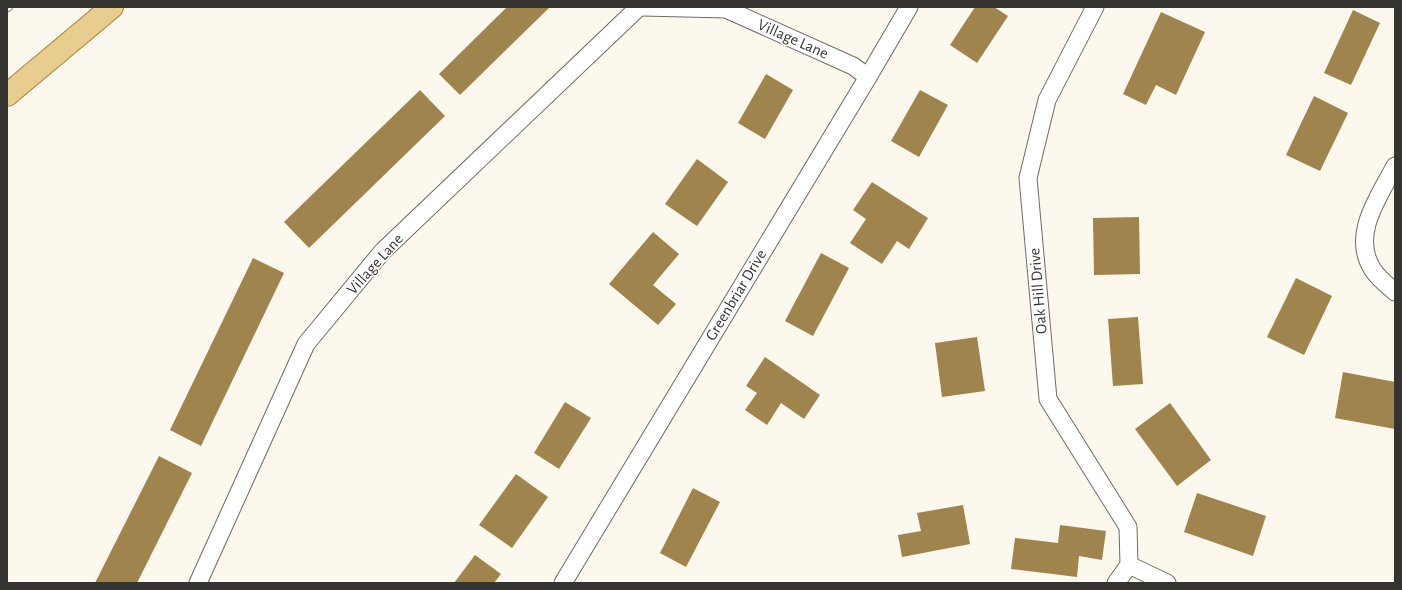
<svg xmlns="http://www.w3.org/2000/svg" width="1402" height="590" font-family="'Alegreya Sans',sans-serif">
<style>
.building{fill:#9f844d}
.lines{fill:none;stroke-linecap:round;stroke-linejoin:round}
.service-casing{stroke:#6f6b63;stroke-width:10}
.minor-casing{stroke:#6f6b63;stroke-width:19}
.primary-casing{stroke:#a1823e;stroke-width:24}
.service{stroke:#fff;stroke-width:8}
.minor{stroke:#fff;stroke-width:17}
.primary{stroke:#e9cd8f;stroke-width:22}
.labels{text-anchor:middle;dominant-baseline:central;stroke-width:3;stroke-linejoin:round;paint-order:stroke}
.street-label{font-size:16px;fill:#363431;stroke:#fff}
</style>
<rect width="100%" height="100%" fill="#fcf8ee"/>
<g class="building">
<polygon points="507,7 550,7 460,95 439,74"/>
<polygon points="975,7 994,7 1008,16 977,63 950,45"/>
<polygon points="1353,10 1380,23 1351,85 1324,73"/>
<polygon points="1161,12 1205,32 1176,95 1156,85 1146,105 1123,94"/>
<polygon points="766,74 793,90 765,139 738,123"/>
<polygon points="420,90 445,116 309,248 284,222"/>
<polygon points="920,90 948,105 919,157 891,141"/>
<polygon points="1314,96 1348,113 1320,171 1286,155"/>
<polygon points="697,159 728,182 697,226 665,204"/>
<polygon points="872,182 928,218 909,249 897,241 882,264 850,243 866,219 853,210"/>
<polygon points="1139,217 1140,274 1094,275 1093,218"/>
<polygon points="653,232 679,254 653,285 676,304 658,325 609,284"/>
<polygon points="821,253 849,268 813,336 785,321"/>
<polygon points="253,258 284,273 201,446 170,430"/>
<polygon points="1296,278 1332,296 1304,355 1267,337"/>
<polygon points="1138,317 1143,384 1113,386 1108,319"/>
<polygon points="977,337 985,391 942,397 935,343"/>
<polygon points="765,357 820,395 804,419 781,403 767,425 745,410 757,393 746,386"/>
<polygon points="1343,372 1395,382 1395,429 1335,418"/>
<polygon points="565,402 591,418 559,469 534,453"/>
<polygon points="1170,403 1211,460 1177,486 1135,429"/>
<polygon points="159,456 192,473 137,583 95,583"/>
<polygon points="516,474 548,497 512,548 479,525"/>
<polygon points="693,488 720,502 686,567 660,553"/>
<polygon points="1197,493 1266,516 1253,556 1184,532"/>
<polygon points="963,505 970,544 902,557 898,535 921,531 917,513"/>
<polygon points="1060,525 1106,531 1102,560 1079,556 1077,577 1011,569 1015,538 1058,543"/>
<polygon points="475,555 501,574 494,583 454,583"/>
</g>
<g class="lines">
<g class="service-casing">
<polyline id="service" points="7,7 8,7"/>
</g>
<g class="minor-casing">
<g id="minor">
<polyline points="642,7 726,9 853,66 868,77"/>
<polyline points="1095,7 1047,100 1028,178 1048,399 1128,527 1129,565 1116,583"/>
<path d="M1395 166C1379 197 1350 235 1373 270 1379 279 1387 285 1395 292"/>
<polyline points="1129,565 1167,583"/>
<polyline points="198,583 306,344 382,252 639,7"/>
<polyline points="563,583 868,77 909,7"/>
</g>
</g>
<g class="primary-casing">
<polyline id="primary" points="7,95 112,7"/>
</g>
<use href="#service" class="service"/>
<use href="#minor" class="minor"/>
<use href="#primary" class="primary"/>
</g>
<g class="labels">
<g class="street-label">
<text transform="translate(793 39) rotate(24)">Village Lane</text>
<text transform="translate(375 264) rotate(-48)">Village Lane</text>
<text transform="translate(1038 291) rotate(-95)">Oak Hill Drive</text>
<text transform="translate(736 295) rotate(-59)">Greenbriar Drive</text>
</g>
</g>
<rect width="1402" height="590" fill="none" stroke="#363431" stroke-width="16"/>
</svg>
